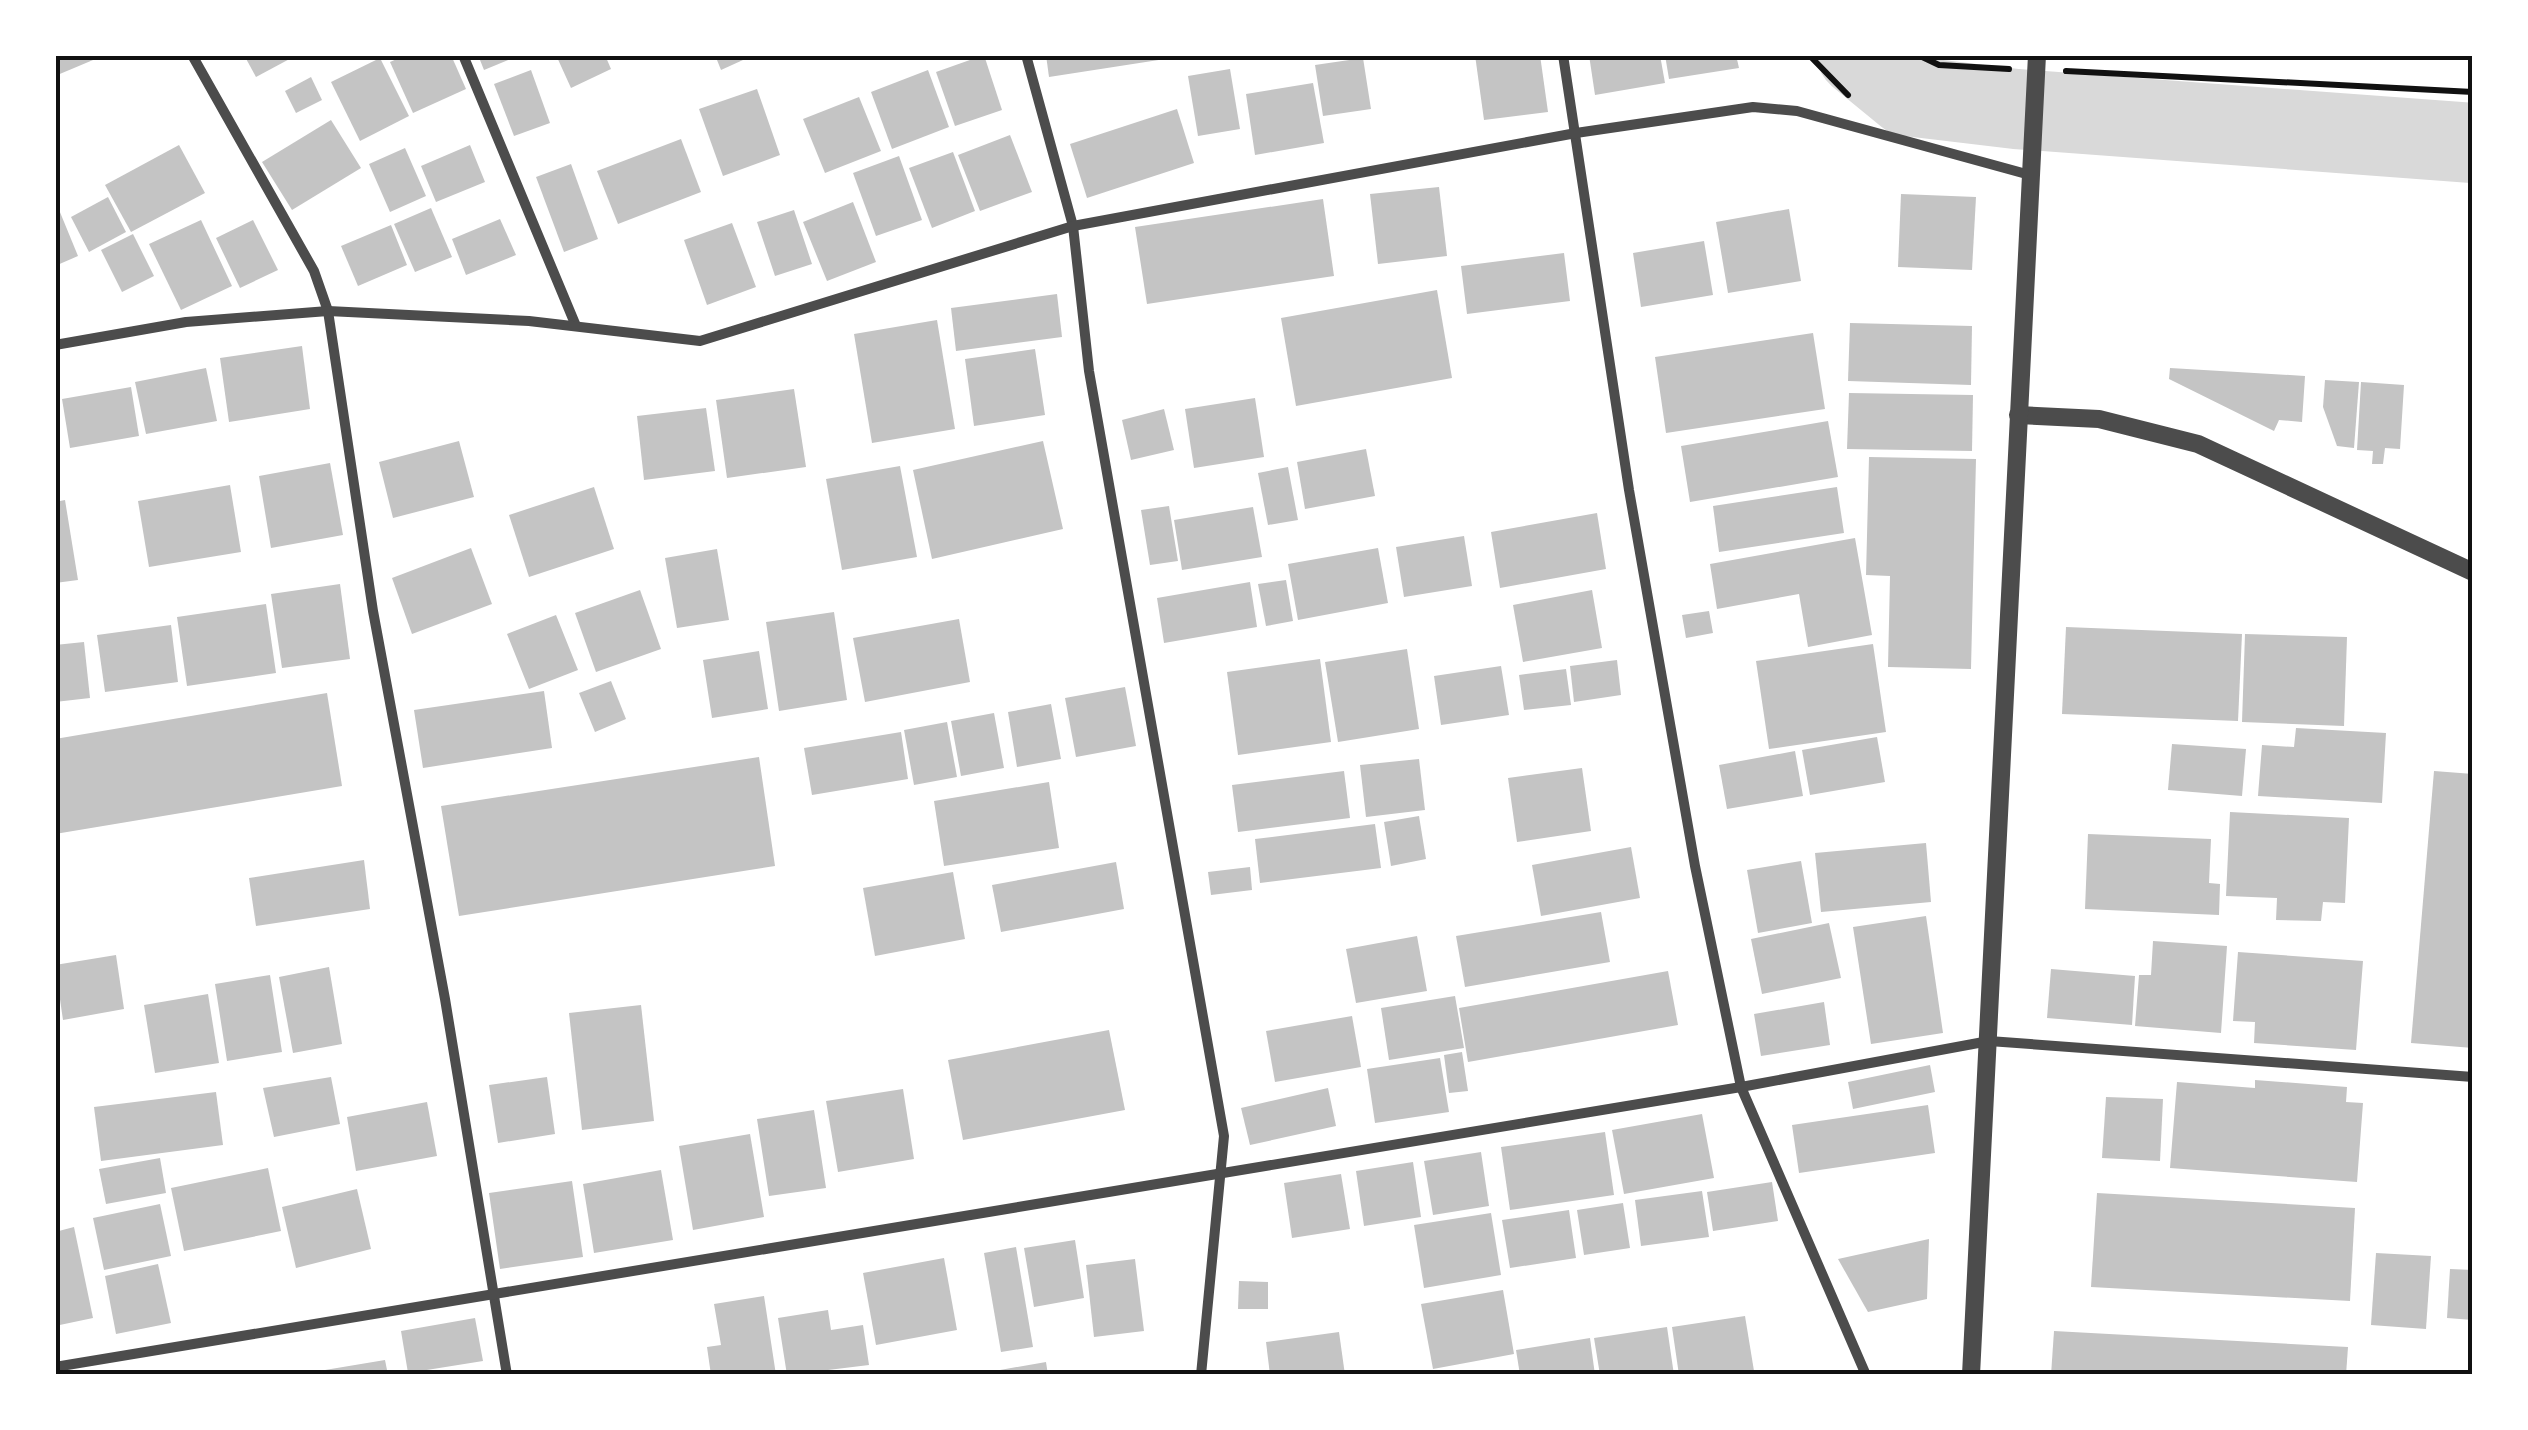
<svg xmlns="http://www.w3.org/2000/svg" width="2528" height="1430" font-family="Arial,sans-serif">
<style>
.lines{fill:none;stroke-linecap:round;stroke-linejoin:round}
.river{stroke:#d9d9d9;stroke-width:80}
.building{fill:#c4c4c4}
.path{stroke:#111;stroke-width:6}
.minor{stroke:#4c4c4c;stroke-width:10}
.tertiary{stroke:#4c4c4c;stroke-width:18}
.neatline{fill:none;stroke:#111;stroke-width:4}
</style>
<rect width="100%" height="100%" fill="#fff"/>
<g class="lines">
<polyline class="river" points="1857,55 1907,96 2016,109 2473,143"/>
</g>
<g class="building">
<polygon points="55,55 105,55 55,76"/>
<polygon points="244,55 297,55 256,77"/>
<polygon points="406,55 451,55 466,89 413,113 390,62"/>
<polygon points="478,55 520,55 484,70"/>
<polygon points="556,55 605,55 611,69 571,88"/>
<polygon points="715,55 754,55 721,70"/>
<polygon points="984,55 1002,110 955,126 936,72"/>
<polygon points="1046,55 1178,55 1178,57 1049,77"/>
<polygon points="1475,55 1540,55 1548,112 1484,120"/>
<polygon points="1589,55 1660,55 1665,83 1595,95"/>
<polygon points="1665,55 1736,55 1739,68 1669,79"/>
<polygon points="380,58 409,116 360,141 331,82"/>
<polygon points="1363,58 1371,109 1323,116 1315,65"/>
<polygon points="1230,69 1240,129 1198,136 1188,76"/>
<polygon points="531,70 550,123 514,136 494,84"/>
<polygon points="928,70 949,127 892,149 871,92"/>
<polygon points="311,77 322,100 296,113 285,91"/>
<polygon points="1313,83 1324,143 1255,155 1246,94"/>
<polygon points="757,89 780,155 723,176 699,109"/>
<polygon points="859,97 881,151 825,173 803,119"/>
<polygon points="1177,109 1194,163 1087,198 1070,144"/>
<polygon points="331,120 361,168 292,210 262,162"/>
<polygon points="1010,135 1032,192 980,211 958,155"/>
<polygon points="681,139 701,192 618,224 597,171"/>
<polygon points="179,145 205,193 131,232 105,185"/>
<polygon points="470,145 485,182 436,202 421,166"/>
<polygon points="405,148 426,196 390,212 369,164"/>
<polygon points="953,152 975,211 932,228 909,168"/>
<polygon points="899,156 922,220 876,236 853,173"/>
<polygon points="571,164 598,239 564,252 536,177"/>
<polygon points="1439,187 1447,256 1378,264 1370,194"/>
<polygon points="1901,194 1976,197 1972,270 1898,267"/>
<polygon points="108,197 126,232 89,252 71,217"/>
<polygon points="1323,199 1334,276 1147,304 1135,227"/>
<polygon points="55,200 78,256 55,266"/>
<polygon points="853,202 876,262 827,281 803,222"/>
<polygon points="431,208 452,257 415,272 394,224"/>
<polygon points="1789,209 1801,281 1728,293 1716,222"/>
<polygon points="794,210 812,264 775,276 757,222"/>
<polygon points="500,219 516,255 466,275 452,239"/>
<polygon points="201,220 232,286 181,310 149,244"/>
<polygon points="253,220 278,270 240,288 216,238"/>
<polygon points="732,223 756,287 707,305 684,240"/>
<polygon points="391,225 407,265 358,286 341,246"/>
<polygon points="133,234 154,276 122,292 101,250"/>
<polygon points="1704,241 1713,295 1641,307 1633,253"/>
<polygon points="1564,253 1570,301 1467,314 1461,266"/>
<polygon points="1437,290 1452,378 1296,406 1281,318"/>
<polygon points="1057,294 1062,337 956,351 951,308"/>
<polygon points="937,320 955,429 872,443 854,334"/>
<polygon points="1850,323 1972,326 1971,385 1848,381"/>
<polygon points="1813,333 1825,409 1666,433 1655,357"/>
<polygon points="302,346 310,409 229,422 220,358"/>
<polygon points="1035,349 1045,415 974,426 965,359"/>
<polygon points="206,368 217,421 146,434 135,382"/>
<polygon points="2170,368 2305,376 2302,422 2279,420 2274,431 2169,379"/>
<polygon points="2325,380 2359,382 2354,448 2337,446 2323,407"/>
<polygon points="2361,382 2404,385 2400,449 2385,448 2383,464 2372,464 2373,451 2357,450"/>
<polygon points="131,387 139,436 70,448 62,399"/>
<polygon points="794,389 806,467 727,478 716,400"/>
<polygon points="1849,393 1973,395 1972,451 1847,449"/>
<polygon points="1255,398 1264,457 1194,468 1185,409"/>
<polygon points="706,408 715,471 644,480 637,416"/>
<polygon points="1164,409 1174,450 1131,460 1122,420"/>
<polygon points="1828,421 1838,477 1690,502 1681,446"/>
<polygon points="459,441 474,497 393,518 379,462"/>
<polygon points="1043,441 1063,529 932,559 913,470"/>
<polygon points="1366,449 1375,496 1305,509 1297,462"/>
<polygon points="1869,457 1976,459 1971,669 1888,667 1890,576 1866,575"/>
<polygon points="330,463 343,535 271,548 259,476"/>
<polygon points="900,466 917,557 842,570 826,479"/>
<polygon points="1288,467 1298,520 1268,525 1258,473"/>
<polygon points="230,485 241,552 149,567 138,501"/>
<polygon points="594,487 614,549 529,577 509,515"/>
<polygon points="1837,487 1844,533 1719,552 1713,506"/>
<polygon points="65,500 78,580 55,583 55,502"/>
<polygon points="1169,506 1178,561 1150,565 1141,510"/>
<polygon points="1253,507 1262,557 1182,570 1174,520"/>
<polygon points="1597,513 1606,569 1500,588 1491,532"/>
<polygon points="1464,536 1472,586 1404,597 1396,547"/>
<polygon points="1855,538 1872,635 1808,647 1799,594 1717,609 1710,564"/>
<polygon points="471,548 492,604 412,634 392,578"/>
<polygon points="1378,548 1388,603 1298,620 1288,564"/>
<polygon points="717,549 729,620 677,628 665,558"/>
<polygon points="1286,580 1293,621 1266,626 1258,584"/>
<polygon points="1250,582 1257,627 1164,643 1157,598"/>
<polygon points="340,584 350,659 282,668 271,594"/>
<polygon points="640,590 661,649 596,672 575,613"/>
<polygon points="1592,590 1602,648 1523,662 1513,605"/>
<polygon points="266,604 276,673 187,686 177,617"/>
<polygon points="1709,611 1713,633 1686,638 1682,615"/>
<polygon points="834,612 847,700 779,711 766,622"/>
<polygon points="556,615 578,670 529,689 507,634"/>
<polygon points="959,619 970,682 865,702 853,638"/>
<polygon points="171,625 178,682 105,692 97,635"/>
<polygon points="2066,627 2242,634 2238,721 2062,714"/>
<polygon points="2245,634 2347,637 2344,726 2242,722"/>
<polygon points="84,642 90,698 55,702 55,645"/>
<polygon points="1873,644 1886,732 1769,749 1756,661"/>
<polygon points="1407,649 1419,729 1338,742 1325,662"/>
<polygon points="759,651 768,709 712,718 703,660"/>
<polygon points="1320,659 1331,742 1238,755 1227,672"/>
<polygon points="1617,660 1621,695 1574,702 1570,666"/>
<polygon points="1501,666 1509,715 1441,725 1434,676"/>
<polygon points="1566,669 1571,705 1524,710 1519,675"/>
<polygon points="611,681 626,719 595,732 579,693"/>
<polygon points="1125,687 1136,746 1076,757 1065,698"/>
<polygon points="544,691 552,748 423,768 414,710"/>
<polygon points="327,693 342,786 55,834 55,739"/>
<polygon points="1051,704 1061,759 1017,767 1008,712"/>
<polygon points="994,713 1004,768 961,776 951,721"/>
<polygon points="947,722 957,777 914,785 904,730"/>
<polygon points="2296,728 2386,733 2382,803 2258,796 2262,745 2294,747"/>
<polygon points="901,732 908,779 812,795 804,748"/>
<polygon points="1877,737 1885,782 1810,795 1802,750"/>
<polygon points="2172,744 2246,749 2242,796 2168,790"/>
<polygon points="1795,751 1803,796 1727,809 1719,765"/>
<polygon points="759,757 775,866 459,916 441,806"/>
<polygon points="1419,759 1425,810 1366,817 1360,765"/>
<polygon points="1582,768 1591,831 1517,842 1508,778"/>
<polygon points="1344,771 1350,818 1238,832 1232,785"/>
<polygon points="2434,771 2473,774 2473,1048 2411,1043"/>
<polygon points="1049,782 1059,848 944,866 934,801"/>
<polygon points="2230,812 2349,818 2345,903 2323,902 2321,921 2276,920 2277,898 2226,896"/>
<polygon points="1419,816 1426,859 1391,866 1384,822"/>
<polygon points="1375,824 1381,868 1260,883 1255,839"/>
<polygon points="2088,834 2211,839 2209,883 2220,884 2219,915 2085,909"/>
<polygon points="1926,843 1931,902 1821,912 1815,853"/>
<polygon points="1631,847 1640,898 1541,916 1532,865"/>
<polygon points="364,860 370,909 256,926 249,878"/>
<polygon points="1801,861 1812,923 1758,933 1747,870"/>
<polygon points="1116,862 1124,909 1001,932 992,885"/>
<polygon points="1250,867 1252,890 1211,895 1208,872"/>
<polygon points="953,872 965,939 875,956 863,888"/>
<polygon points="1601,912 1610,962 1465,987 1456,936"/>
<polygon points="1926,916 1943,1033 1871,1044 1853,927"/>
<polygon points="1829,923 1841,978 1762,994 1751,939"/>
<polygon points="1417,936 1427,991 1356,1003 1346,949"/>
<polygon points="2153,941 2227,946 2221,1033 2135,1026 2139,975 2151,975"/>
<polygon points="2238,952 2363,961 2356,1050 2254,1043 2255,1022 2233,1021"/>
<polygon points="116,955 124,1009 63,1020 55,965"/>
<polygon points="329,967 342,1044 293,1053 279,977"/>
<polygon points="2051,969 2135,976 2132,1025 2047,1018"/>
<polygon points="1668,971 1678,1025 1468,1062 1459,1008"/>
<polygon points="270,975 282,1052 227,1061 215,984"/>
<polygon points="208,994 219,1063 155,1073 144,1005"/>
<polygon points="1455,996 1464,1048 1389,1060 1381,1008"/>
<polygon points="1824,1002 1830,1045 1761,1056 1754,1014"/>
<polygon points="641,1005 654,1121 582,1130 569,1013"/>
<polygon points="1352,1016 1361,1067 1275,1082 1266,1031"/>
<polygon points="1109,1030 1125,1110 963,1140 948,1060"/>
<polygon points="1462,1052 1468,1091 1449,1093 1444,1055"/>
<polygon points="1440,1058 1449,1112 1375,1123 1367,1069"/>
<polygon points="1930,1065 1935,1092 1853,1109 1848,1082"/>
<polygon points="331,1077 340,1124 274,1137 263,1088"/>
<polygon points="547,1077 555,1134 498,1143 489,1085"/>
<polygon points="2255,1080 2347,1087 2346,1102 2363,1103 2357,1182 2170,1168 2177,1082 2255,1088"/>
<polygon points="1328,1088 1336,1126 1250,1145 1241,1108"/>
<polygon points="903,1089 914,1159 838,1172 826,1101"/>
<polygon points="216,1092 223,1145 101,1161 94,1107"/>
<polygon points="2106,1097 2163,1099 2160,1161 2102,1158"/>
<polygon points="427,1102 437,1156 356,1171 347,1117"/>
<polygon points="1928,1105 1935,1153 1799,1173 1792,1125"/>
<polygon points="814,1110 826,1188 769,1196 757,1119"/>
<polygon points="1702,1114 1714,1178 1624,1194 1612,1130"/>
<polygon points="1605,1132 1614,1195 1510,1210 1501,1147"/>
<polygon points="750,1134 764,1217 693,1230 679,1146"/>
<polygon points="1481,1152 1489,1206 1433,1215 1424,1161"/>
<polygon points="160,1158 166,1193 106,1204 99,1169"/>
<polygon points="1413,1162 1421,1217 1364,1226 1356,1171"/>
<polygon points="268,1168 281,1231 184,1251 171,1188"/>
<polygon points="661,1170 673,1240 594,1253 583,1184"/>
<polygon points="1341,1174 1350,1229 1292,1238 1284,1183"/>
<polygon points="572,1181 583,1257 500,1269 489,1193"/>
<polygon points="1772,1182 1778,1221 1713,1231 1707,1192"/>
<polygon points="357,1189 371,1249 296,1268 282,1207"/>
<polygon points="1702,1191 1709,1237 1641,1246 1635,1200"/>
<polygon points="2097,1193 2355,1208 2350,1301 2091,1287"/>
<polygon points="1623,1203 1630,1248 1584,1255 1577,1210"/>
<polygon points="160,1204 171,1256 104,1270 93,1218"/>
<polygon points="1569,1210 1576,1258 1510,1268 1502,1220"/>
<polygon points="1491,1213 1501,1275 1424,1288 1414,1225"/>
<polygon points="74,1227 93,1318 55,1326 55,1232"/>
<polygon points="1929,1239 1927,1299 1868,1312 1838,1259"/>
<polygon points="1075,1240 1084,1298 1034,1307 1024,1248"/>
<polygon points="1016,1247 1033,1347 1001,1352 984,1253"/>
<polygon points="2376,1253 2431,1256 2426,1329 2371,1325"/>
<polygon points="944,1258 957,1330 876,1345 863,1273"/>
<polygon points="1135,1259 1144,1331 1094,1337 1086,1265"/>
<polygon points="158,1264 171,1323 116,1334 105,1276"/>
<polygon points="2450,1269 2473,1270 2473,1320 2447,1318"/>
<polygon points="1239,1281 1268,1282 1268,1309 1238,1309"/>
<polygon points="1503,1290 1514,1354 1433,1369 1421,1304"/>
<polygon points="764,1296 776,1375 711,1375 707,1347 721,1345 714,1304"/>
<polygon points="828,1310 831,1330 863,1325 869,1365 787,1375 778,1318"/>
<polygon points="1745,1316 1754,1371 1679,1375 1672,1327"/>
<polygon points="475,1318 483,1361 408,1373 401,1331"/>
<polygon points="1667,1327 1674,1375 1600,1375 1594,1338"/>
<polygon points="2054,1331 2348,1347 2346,1375 2051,1375"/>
<polygon points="1339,1332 1345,1375 1270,1375 1266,1342"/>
<polygon points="1590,1338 1595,1375 1520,1375 1516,1350"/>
<polygon points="385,1360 388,1375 307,1375 307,1373"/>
<polygon points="1046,1362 1048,1375 1001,1375 1000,1370"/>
</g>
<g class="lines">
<g class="path">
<polyline points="1809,55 1848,95"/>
<polyline points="1918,55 1939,65 2009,69"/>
<polyline points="2066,71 2473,92"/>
</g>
<g class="minor">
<polyline points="192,55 314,271 328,311 373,611 445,999 507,1375"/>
<polyline points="463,55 576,326"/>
<polyline points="1026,55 1073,226 1089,371 1224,1136 1201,1375"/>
<polyline points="1563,55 1629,490 1695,866 1741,1087 1866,1375"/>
<polyline points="55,345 186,322 328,311 529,321 700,341 1073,226 1576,133 1753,107 1797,111 2030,175"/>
<polyline points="55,1367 1741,1087 1989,1041 2473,1077"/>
</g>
<g class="tertiary">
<polyline points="2018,415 2099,419 2198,444 2473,572"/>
<polyline points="1971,1375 2037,55"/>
</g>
</g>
<rect width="2528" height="1430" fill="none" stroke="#ffffff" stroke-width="115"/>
<rect x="58" y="58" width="2412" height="1314" class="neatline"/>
</svg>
